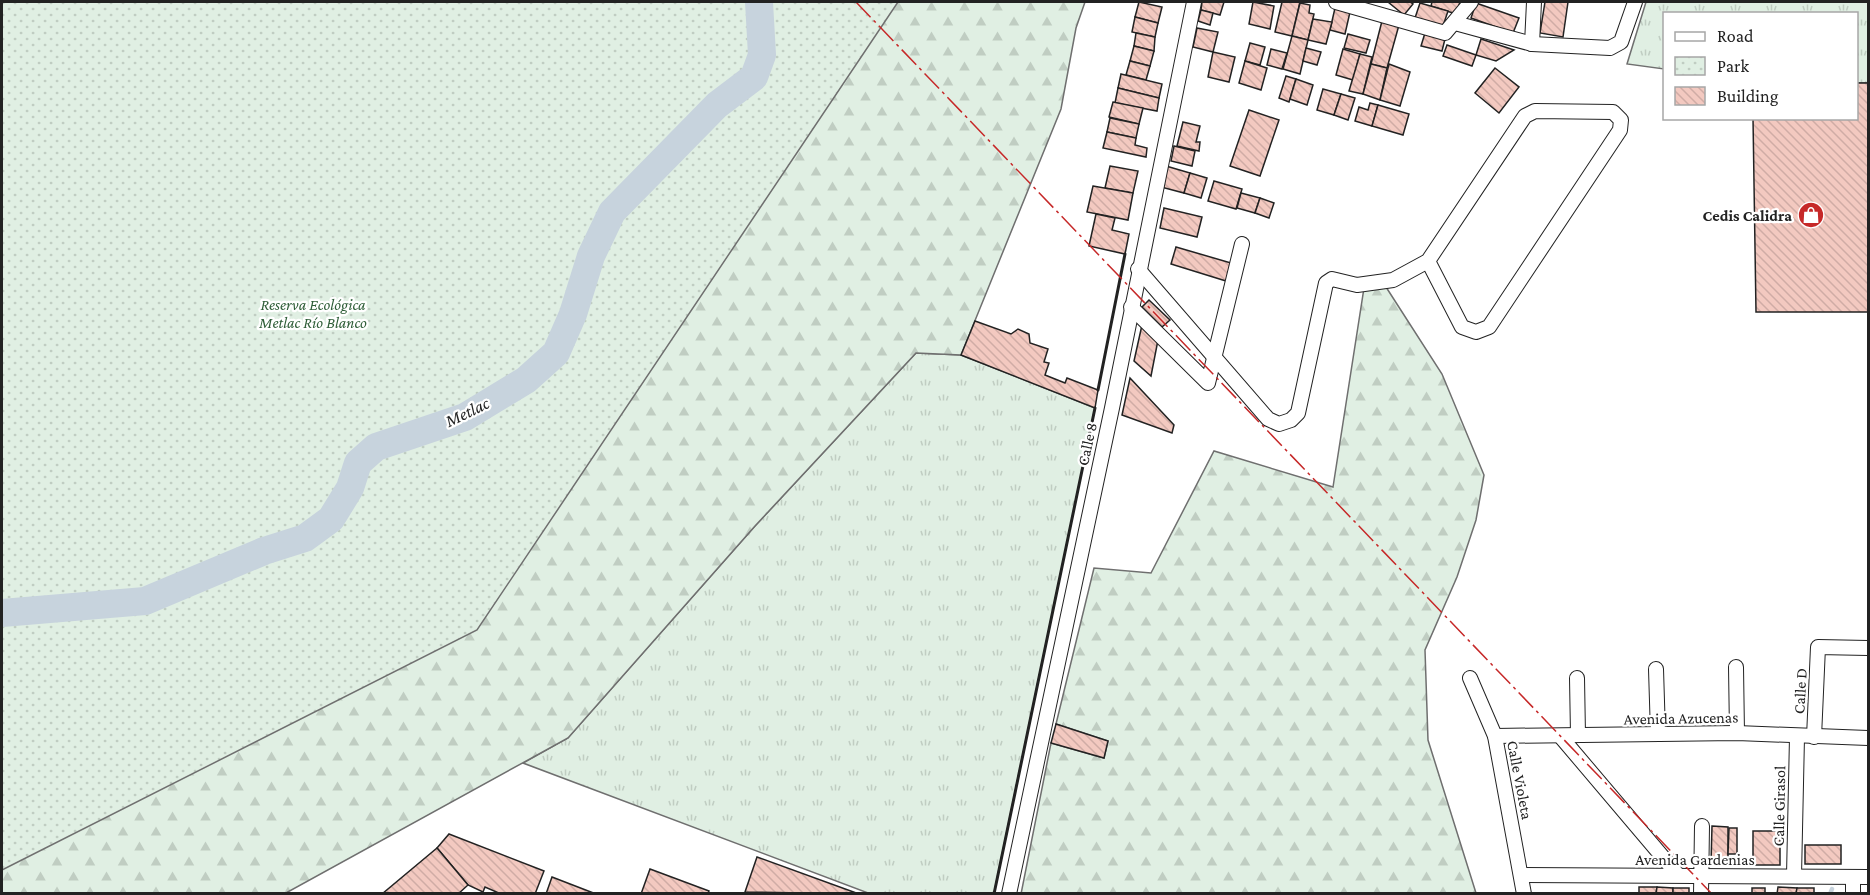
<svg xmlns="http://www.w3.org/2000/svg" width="1870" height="895" font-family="'Crimson Pro',serif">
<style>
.grass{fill:url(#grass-tufts);stroke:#6f6f6f;stroke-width:1.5}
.forest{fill:url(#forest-firs);stroke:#6f6f6f;stroke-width:1.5}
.park{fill:url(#park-dots);stroke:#6f6f6f;stroke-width:1.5}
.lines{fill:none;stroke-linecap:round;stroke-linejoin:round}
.stream{stroke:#c7d3dd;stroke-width:4.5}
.river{stroke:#c7d3dd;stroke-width:28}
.building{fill:url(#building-back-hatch);stroke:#222;stroke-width:1.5}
.minor-casing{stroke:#222;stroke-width:16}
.minor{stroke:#fff;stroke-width:14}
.wall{stroke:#222;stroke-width:3}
.power{stroke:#c62828;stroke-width:1.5;stroke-dasharray:21 4.5 3 4.5;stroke-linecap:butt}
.labels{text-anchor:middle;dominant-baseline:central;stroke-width:4.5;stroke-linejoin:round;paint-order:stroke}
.poi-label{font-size:16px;font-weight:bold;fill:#222;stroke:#fff;text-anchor:end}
.park-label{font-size:16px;font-style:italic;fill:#2f5e38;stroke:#fff}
.street-label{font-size:16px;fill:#222;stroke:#fff}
.water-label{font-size:18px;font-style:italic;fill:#222;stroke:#fff}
</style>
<defs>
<pattern id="grass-tufts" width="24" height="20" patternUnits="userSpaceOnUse" patternTransform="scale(1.5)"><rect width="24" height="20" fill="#e0efe3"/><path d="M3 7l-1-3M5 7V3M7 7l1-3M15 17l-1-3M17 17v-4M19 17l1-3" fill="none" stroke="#c0cdc2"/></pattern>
<pattern id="forest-firs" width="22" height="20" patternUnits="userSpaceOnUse" patternTransform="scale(1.5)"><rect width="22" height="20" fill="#e0efe3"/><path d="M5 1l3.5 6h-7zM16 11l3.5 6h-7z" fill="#c0cdc2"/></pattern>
<pattern id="park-dots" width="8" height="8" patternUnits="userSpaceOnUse" patternTransform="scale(1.5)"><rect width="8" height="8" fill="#e0efe3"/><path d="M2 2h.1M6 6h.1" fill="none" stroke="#c0cdc2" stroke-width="1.8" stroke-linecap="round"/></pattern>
<pattern id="building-back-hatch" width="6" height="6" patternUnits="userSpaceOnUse" patternTransform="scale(1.5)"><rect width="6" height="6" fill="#f3c9c0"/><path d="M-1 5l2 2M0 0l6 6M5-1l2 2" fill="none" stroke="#d0aca5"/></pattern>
</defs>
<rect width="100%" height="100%" fill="#fff"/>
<g class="grass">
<polygon points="1646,2 1868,2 1868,83 1857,83 1856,14 1664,14 1664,69 1627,64"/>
<polygon points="916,353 961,355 1095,408 994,893 868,893 523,763 568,738 755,526"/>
</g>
<g class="forest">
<polygon points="2,2 1085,2 1076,28 1061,109 961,355 916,353 755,526 568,738 286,893 2,894"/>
<polygon points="1386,287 1442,374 1484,475 1476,520 1457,577 1425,650 1428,740 1476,893 1021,894 1051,743 1104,758 1108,741 1056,724 1094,568 1151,573 1214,451 1333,487 1364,288"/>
</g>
<polygon class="park" points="2,2 898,2 477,630 2,870"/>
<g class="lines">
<polyline class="stream" points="1830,894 1832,889"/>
<polyline class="river" points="2,613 145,601 264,551 305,538 331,519 350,488 358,463 376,447 465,417 526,380 556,353 573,314 591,256 612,212 717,105 754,77 762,55 759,2"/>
</g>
<g class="building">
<polygon points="1139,2 1162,7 1158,23 1135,17"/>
<polygon points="1202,2 1224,2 1220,15 1201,10"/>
<polygon points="1253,2 1274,6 1270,29 1249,24"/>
<polygon points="1282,2 1300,2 1292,36 1275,32"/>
<polygon points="1388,2 1410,2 1413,4 1404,15"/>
<polygon points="1432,2 1460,2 1456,14 1431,6"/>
<polygon points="1545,2 1568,2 1563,37 1540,33"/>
<polygon points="1300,3 1310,5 1309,13 1314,14 1308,40 1292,36"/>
<polygon points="1420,3 1448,11 1443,26 1415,18"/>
<polygon points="1476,3 1519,18 1513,33 1471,18"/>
<polygon points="1335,8 1350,12 1345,34 1330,30"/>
<polygon points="1201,10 1213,13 1210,25 1198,21"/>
<polygon points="1135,17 1158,23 1155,37 1132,32"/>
<polygon points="1313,19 1332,22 1326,44 1308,40"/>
<polygon points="1382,21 1399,25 1387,68 1371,64"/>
<polygon points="1197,28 1218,32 1213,52 1193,47"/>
<polygon points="1136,33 1155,37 1154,51 1134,46"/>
<polygon points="1425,33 1445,39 1442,51 1421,46"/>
<polygon points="1348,34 1370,40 1366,53 1344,48"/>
<polygon points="1292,36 1308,40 1300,74 1283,69"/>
<polygon points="1481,39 1514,50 1496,61 1476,55"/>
<polygon points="1250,43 1265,47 1260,65 1245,61"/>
<polygon points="1447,45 1476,55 1472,66 1443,56"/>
<polygon points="1134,46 1154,51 1150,66 1130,61"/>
<polygon points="1306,48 1321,52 1317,65 1303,61"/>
<polygon points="1271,49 1287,53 1282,69 1267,65"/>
<polygon points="1343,49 1360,54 1353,80 1336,75"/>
<polygon points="1213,52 1235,57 1229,82 1208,77"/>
<polygon points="1360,54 1372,57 1363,94 1349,91"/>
<polygon points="1130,61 1150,66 1146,80 1126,75"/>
<polygon points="1245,61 1267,68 1261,90 1239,83"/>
<polygon points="1371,64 1387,68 1380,100 1363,94"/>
<polygon points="1389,64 1410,72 1400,106 1380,100"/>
<polygon points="1495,68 1519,87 1499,113 1475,93"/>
<polygon points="1121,74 1162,84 1159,98 1118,88"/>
<polygon points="1286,76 1296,79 1289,102 1279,98"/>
<polygon points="1296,79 1313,85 1307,105 1290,99"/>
<polygon points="1856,83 1868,83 1868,312 1756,312 1753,118 1856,118"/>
<polygon points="1118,88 1159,98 1157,111 1115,103"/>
<polygon points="1323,89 1341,94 1334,115 1317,110"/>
<polygon points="1341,94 1355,98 1348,120 1334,115"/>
<polygon points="1113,102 1143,108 1139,124 1109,117"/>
<polygon points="1370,103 1378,105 1372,126 1355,121 1359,107 1368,110"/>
<polygon points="1378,105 1409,114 1403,135 1372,126"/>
<polygon points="1249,110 1279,120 1260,176 1230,166"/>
<polygon points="1110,118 1139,124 1136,138 1107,132"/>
<polygon points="1183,122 1200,126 1196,142 1200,142 1199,151 1177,146"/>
<polygon points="1107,132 1136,138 1135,145 1147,148 1146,157 1103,148"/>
<polygon points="1174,146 1195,151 1192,166 1171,161"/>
<polygon points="1110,166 1138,171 1133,193 1105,188"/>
<polygon points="1166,166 1190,173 1184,193 1161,187"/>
<polygon points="1190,173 1207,178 1201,198 1184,193"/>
<polygon points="1214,181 1242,189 1236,209 1208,201"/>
<polygon points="1093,186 1133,193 1128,220 1087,212"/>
<polygon points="1241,193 1260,198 1255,213 1237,208"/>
<polygon points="1260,198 1274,203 1269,218 1255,213"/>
<polygon points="1164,208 1202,217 1197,237 1160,228"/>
<polygon points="1096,214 1115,218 1112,230 1129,234 1125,254 1089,246"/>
<polygon points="1176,247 1231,263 1226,281 1171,264"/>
<polygon points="1149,300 1170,320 1162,327 1142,307"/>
<polygon points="975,321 1011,334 1018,329 1029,334 1030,343 1048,349 1044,362 1049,363 1045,375 1065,383 1067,378 1098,390 1095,408 961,355"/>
<polygon points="1142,325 1158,340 1151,376 1134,361"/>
<polygon points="1130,378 1174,425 1172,433 1122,415"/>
<polygon points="1056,724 1108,741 1104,758 1051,743"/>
<polygon points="1712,826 1728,827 1728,864 1711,864"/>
<polygon points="1729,828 1737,828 1737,854 1728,854"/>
<rect x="1753" y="831" width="27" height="34"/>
<polygon points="449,834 544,871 535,894 501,894 485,887 483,892 468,885 437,848"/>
<rect x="1805" y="845" width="36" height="19"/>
<polygon points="437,848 468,885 458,894 382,894"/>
<polygon points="757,857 859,894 745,892"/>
<polygon points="650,869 709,891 708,894 641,894"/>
<polygon points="552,877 596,894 546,894"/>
<polygon points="1639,887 1657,887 1656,894 1639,894"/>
<polygon points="1657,887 1673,888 1673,894 1656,894"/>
<polygon points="1778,887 1797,888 1796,894 1777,894"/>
<rect x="1673" y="888" width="16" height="6"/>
<rect x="1752" y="888" width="13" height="6"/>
<polygon points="1797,888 1814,888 1814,894 1796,894"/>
</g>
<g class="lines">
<g class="minor-casing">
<g id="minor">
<polyline points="1336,2 1445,33 1471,2"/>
<polyline points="1455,23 1532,44 1610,48 1621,42 1635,2"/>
<polyline points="1532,44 1534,2"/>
<polyline points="1138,269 1268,419 1279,424 1291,420 1298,413 1326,283 1332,279 1357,285 1393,280 1428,261 1525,116 1535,111 1613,112 1621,120 1620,130 1489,327 1476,332 1462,327 1428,261"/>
<polyline points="1131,307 1208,383 1242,244"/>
<polyline points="1736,667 1737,733"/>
<polyline points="1656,669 1658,734"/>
<polyline points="1470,678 1495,736 1524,894"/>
<polyline points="1577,678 1578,735"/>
<polyline points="1495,736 1737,733 1868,738"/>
<polyline points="1561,737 1678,875"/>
<polyline points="1814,737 1818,647 1868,648"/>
<polyline points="1522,875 1868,877"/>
<polyline points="1794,876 1797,737"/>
<polyline points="1853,877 1853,894"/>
<polyline points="1009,894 1112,408 1194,2"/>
<polyline points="1701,894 1702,826"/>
</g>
</g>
<use href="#minor" class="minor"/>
<g class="wall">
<polyline points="1098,390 1125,254"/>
<polyline points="994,894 1095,408"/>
</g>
<polyline class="power" points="856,2 1712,894"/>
</g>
<defs>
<g id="shop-disc" transform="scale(1.35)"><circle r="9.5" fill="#c62828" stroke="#fff"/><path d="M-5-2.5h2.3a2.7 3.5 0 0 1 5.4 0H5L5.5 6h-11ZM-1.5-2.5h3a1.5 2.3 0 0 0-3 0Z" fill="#fff"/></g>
</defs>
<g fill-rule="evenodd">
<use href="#shop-disc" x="1811" y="215"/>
</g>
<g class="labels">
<g class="poi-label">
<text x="1792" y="215">Cedis Calidra</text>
</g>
<g class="park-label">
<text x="313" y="304">Reserva Ecológica<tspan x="313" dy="18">Metlac Río Blanco</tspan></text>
</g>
<g class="street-label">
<text transform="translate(1087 444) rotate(-78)">Calle 8</text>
<text transform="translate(1800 691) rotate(-87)">Calle D</text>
<text transform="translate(1681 718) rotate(-1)">Avenida Azucenas</text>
<text transform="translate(1520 780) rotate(79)">Calle Violeta</text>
<text transform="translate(1779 806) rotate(-89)">Calle Girasol</text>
<text x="1695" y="859">Avenida Gardenias</text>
</g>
<g class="water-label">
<text transform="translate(467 412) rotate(-26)">Metlac</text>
</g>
</g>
<rect width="1870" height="895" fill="none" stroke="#222222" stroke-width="6"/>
<rect x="1663" y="12" width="195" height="108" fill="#ffffff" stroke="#a7a7a7" stroke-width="1.5"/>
<rect x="1675" y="32" width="30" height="9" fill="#ffffff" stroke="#a7a7a7" stroke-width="1.5"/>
<text x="1717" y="42" font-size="18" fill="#222222">Road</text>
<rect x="1675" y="57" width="30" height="18" fill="url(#park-dots)" stroke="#a7a7a7" stroke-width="1.5"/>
<text x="1717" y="72" font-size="18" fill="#222222">Park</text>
<rect x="1675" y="87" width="30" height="18" fill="url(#building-back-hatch)" stroke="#a7a7a7" stroke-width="1.5"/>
<text x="1717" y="102" font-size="18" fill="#222222">Building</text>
</svg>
